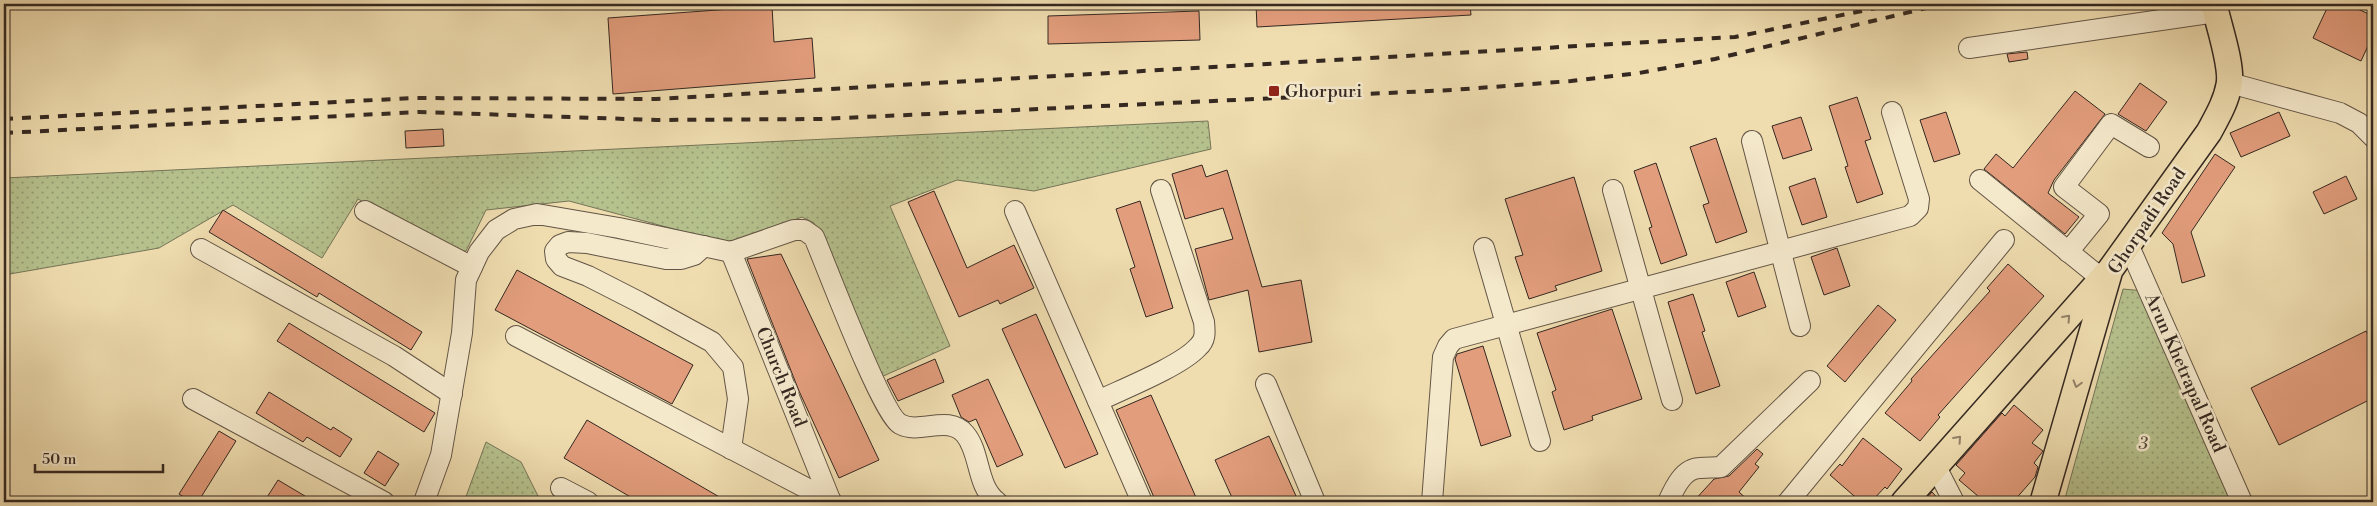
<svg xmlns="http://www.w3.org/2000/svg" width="2377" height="506" font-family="'Libre Bodoni',serif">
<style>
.green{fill:url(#green-dots);stroke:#757558}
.building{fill:#e29d7c;stroke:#342821}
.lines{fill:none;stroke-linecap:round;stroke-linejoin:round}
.minor-casing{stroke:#635545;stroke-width:22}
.major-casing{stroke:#342821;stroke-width:28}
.minor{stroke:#f5e9cc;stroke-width:20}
.major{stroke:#efddb0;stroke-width:25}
.rail{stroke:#342821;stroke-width:4;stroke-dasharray:9 9;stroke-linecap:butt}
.oneway{stroke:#928268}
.poi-dot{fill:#8f2418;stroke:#f5e9cc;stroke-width:2}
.labels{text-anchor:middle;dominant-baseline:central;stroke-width:5;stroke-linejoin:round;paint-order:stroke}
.poi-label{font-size:18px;fill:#342821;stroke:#f5e9cc;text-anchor:start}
.street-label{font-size:18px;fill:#342821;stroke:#f5e9cc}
.park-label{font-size:18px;font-style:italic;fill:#544e3c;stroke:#f5e9cc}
</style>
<defs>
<pattern id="green-dots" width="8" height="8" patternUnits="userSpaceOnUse" patternTransform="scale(1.25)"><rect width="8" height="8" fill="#b6c28e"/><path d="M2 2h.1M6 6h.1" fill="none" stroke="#959e74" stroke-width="1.8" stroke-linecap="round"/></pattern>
</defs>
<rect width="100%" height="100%" fill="#efddb0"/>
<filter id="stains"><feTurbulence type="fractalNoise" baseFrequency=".004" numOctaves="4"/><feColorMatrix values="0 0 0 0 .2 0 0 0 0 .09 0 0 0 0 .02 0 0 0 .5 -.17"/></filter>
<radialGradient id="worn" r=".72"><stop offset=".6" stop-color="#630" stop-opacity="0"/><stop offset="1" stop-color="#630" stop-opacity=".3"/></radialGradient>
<g class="green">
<polygon points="1208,121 1211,149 1034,191 957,180 890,206 950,346 879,378 814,223 802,217 730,244 569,201 486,210 466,251 458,252 358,199 322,258 233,205 159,248 4,275 4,178"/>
<polygon points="2123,289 2145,291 2231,502 2064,502"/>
<polygon points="486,442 521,462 541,502 464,502"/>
</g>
<g class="building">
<polygon points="1256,4 1470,4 1471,15 1257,27"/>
<polygon points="2329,4 2347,4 2373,16 2373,35 2361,61 2313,38"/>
<polygon points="772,6 774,42 812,38 815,78 613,94 608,18"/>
<polygon points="1199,11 1200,40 1048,44 1048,16"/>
<polygon points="2027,52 2028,59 2009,62 2007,54"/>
<polygon points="2140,83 2167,102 2146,131 2118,114"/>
<polygon points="2075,91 2105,114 2054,180 2048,193 2079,217 2065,234 1984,169 1996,154 2013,168"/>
<polygon points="1857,97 1871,139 1865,141 1883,194 1857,203 1845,167 1848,166 1829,106"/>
<polygon points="1946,112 1960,154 1934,162 1920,120"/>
<polygon points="2279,112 2290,136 2241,157 2230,133"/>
<polygon points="1801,117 1812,150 1783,159 1772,126"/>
<polygon points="443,129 444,146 406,148 405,131"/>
<polygon points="1716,138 1747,232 1716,243 1703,205 1709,203 1690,147"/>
<polygon points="2215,154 2235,167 2191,232 2205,276 2182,283 2173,244 2162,233"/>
<polygon points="1656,163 1687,255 1661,264 1649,228 1652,227 1634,171"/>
<polygon points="1202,165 1206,177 1227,170 1262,287 1301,280 1312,342 1259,352 1248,290 1209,300 1195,249 1233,239 1223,208 1185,219 1172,174"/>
<polygon points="2346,176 2357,199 2324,214 2313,192"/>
<polygon points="1574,177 1602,271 1555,286 1557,290 1529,299 1515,257 1523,255 1505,199"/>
<polygon points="1815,178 1827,217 1802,225 1789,187"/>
<polygon points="934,191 967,268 1014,245 1034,288 1000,304 998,300 959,317 908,202"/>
<polygon points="1140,201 1173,308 1146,317 1130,269 1135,267 1116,209"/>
<polygon points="223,210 422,332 411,350 319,293 317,297 209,232"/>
<polygon points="1837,248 1850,286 1824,295 1811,257"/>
<polygon points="781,254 879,460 839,478 799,391 747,259"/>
<polygon points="2008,264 2044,296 1938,415 1940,417 1920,441 1885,413 1912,381 1911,379 1990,291 1987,288"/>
<polygon points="517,270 693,365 672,404 495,310"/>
<polygon points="1754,272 1766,307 1738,317 1726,282"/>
<polygon points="1693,294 1705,331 1702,332 1720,386 1696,394 1668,302"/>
<polygon points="1878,305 1896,320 1845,382 1827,366"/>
<polygon points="1612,309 1642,399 1592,416 1593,420 1564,430 1552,392 1556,390 1537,333"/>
<polygon points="1036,314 1098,454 1065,468 1002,329"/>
<polygon points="289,323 435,413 424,432 277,341"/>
<polygon points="2366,331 2373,345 2373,398 2279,445 2251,388"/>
<polygon points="1483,346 1511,436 1481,446 1455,359 1457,354"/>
<polygon points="935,359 944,382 898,401 887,380"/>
<polygon points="988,379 1023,455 997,467 976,419 969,422 961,417 952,395"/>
<polygon points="269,392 331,430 333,427 352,439 340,457 307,437 303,442 256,413"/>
<polygon points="1151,395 1198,502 1156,502 1116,410"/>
<polygon points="2014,405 2043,430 2032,443 2043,451 2034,463 2038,467 2035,477 2013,502 1985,502 1959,480 1965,473 1956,465 2002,413 2005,416"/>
<polygon points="587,420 728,502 639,502 564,458"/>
<polygon points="219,431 236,441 198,502 192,502 179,494"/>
<polygon points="1269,436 1296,496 1282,502 1271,502 1269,498 1258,502 1234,502 1215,460"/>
<polygon points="1863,438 1902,469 1887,489 1885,487 1871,502 1861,502 1830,475 1840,464 1842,466"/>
<polygon points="1757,449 1763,454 1755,464 1759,467 1739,492 1750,502 1693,502 1714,479 1729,476"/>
<polygon points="378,451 399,464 385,486 364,473"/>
<polygon points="278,480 315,502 264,502"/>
<polygon points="1932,492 1941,502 1923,502"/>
</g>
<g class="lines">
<g class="minor-casing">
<g id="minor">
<polyline points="1969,48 2216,12"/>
<polyline points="2230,83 2340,113 2359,123 2373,137"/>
<polyline points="1752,141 1800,326"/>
<polyline points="1980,180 2102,279"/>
<polyline points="1613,190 1672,400"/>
<polyline points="365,211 472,267"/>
<polyline points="1015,211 1142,502"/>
<polyline points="2128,244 2242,502"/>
<polyline points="704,246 694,255 681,259 666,259 587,243 568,242 560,245 555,251 556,259 562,266 588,276 639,302 712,342 733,367 738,399 731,449"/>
<polyline points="1484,248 1540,441"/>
<polyline points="201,249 394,356 452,394"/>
<polyline points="731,252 831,502"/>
<polyline points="2068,252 2099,214 2064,187 2111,124 2149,147"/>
<polyline points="516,336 831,501"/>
<polyline points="1266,384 1315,502"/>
<polyline points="193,399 384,502"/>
<path d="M1098 401C1123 389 1181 366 1198 347 1206 340 1205 332 1204 322L1161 190"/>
<polyline points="1935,465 1954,502"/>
<polyline points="561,488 588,502"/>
<path d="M424 502 441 455 462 333 466 280 479 252 496 230 514 219 537 214 619 228 731 252 794 230H804L814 237C826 265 882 414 900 424 920 435 948 414 965 434 981 453 976 486 997 502"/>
<polyline points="1432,502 1443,357 1448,346 1454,339 1910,216 1918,208 1919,199 1892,112"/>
<path d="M1668 502C1674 489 1683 468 1700 468 1708 467 1714 468 1721 467L1810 381"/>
<polyline points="1788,502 2004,240"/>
</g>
</g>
<g class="major-casing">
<g id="major">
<polyline points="1904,502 2106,274"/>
<path d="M2043 502 2110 270 2209 132C2217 117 2226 102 2229 85 2233 66 2218 24 2214 4"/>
</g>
</g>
<use href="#minor" class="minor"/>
<use href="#major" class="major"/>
<g class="rail">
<polyline points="4,119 414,98 656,99 1735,37 1896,4"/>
<polyline points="4,133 419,112 657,120 820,119 1452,90 1571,81 1639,73 1715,59 1943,4"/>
</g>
</g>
<defs><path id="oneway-chevron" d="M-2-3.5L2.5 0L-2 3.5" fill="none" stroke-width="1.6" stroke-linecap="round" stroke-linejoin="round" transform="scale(1.25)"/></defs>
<g class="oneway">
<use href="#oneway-chevron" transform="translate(2067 318) rotate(-48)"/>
<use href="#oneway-chevron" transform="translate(2077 384) rotate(106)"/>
<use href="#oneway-chevron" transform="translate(1958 439) rotate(-48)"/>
</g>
<rect class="poi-dot" x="1268" y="85" width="12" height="12" rx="2.5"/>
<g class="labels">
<g class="poi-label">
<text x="1285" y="91">Ghorpuri</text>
</g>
<g class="street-label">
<text transform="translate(2147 221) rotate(-56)">Ghorpadi Road</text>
<text transform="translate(2185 373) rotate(66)">Arun Khetrapal Road</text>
<text transform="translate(781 377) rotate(68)">Church Road</text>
</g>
<g class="park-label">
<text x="2143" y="443">3</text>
</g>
</g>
<rect width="2377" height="506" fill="none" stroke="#efddb0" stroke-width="20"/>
<rect x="5" y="5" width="2367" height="496" fill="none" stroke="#342821" stroke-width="2.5"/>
<rect x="10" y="10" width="2357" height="486" fill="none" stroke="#342821"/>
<path d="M35 464v8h128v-8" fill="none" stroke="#342821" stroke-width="2.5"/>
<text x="42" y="464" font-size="15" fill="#342821" stroke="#f5e9cc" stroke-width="4" paint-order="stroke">50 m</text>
<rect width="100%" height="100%" filter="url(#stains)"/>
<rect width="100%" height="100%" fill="url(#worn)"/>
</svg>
